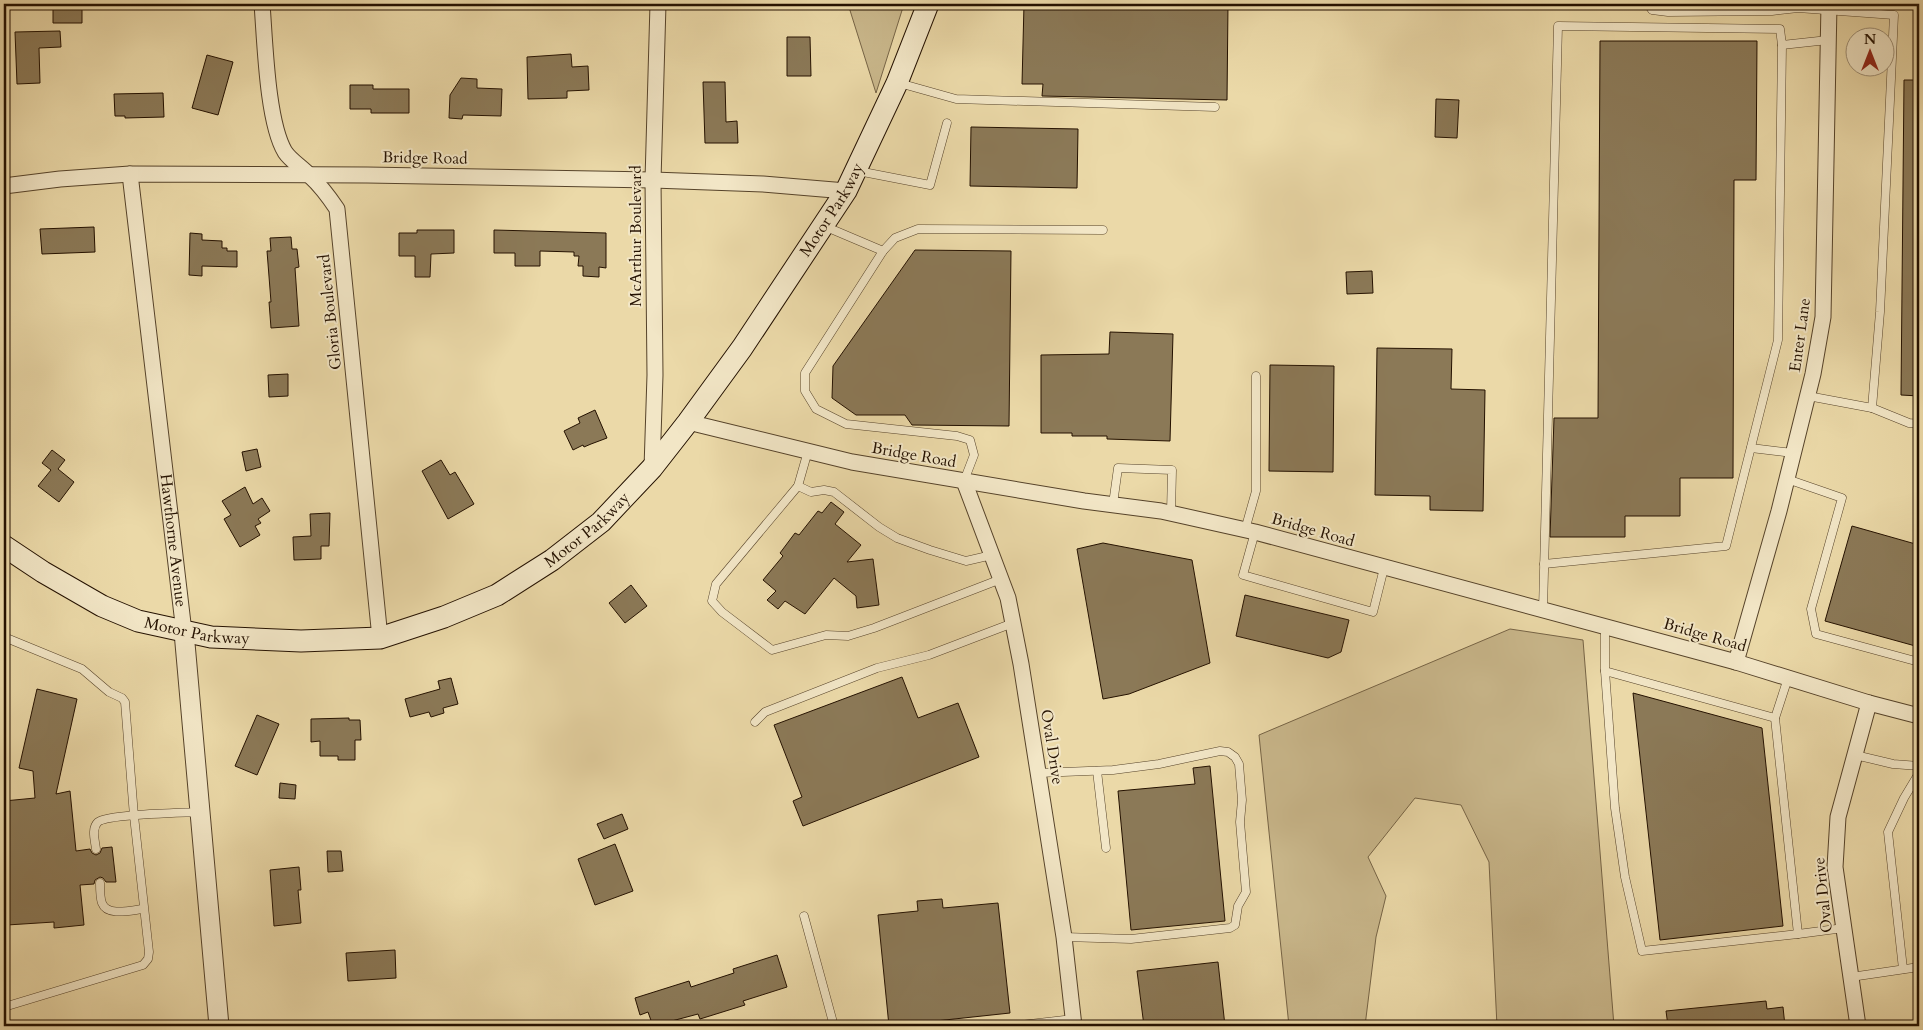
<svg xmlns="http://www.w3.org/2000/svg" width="1923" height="1030" font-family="Cardo,serif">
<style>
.green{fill:#c9b78b;stroke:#766446}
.building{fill:#8b7957;stroke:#241100}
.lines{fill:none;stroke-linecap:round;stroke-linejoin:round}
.service-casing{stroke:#56432a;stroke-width:9}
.minor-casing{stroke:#56432a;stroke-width:17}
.tertiary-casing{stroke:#56432a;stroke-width:21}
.secondary-casing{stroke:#241100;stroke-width:23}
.service{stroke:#f2e6c6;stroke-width:8}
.minor{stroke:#f2e6c6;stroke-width:15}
.tertiary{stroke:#f2e6c6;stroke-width:19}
.secondary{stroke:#f2e6c6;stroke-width:21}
.labels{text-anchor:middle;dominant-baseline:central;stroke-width:4;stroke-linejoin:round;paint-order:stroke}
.street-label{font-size:16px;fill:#241100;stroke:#f2e6c6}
</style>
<rect width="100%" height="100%" fill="#ebd9a8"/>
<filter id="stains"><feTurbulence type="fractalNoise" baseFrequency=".004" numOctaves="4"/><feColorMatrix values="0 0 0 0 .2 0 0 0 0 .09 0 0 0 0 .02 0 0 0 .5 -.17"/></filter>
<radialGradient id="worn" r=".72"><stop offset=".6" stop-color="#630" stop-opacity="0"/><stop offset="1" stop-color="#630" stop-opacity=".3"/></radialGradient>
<g class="green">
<polygon points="848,4 904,4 876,93"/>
<polygon points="1510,629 1583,640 1614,1026 1497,1026 1489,862 1461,805 1415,798 1368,857 1386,896 1376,937 1365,1026 1289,1026 1259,735"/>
</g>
<g class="building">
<polygon points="1024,4 1228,4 1227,100 1042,96 1043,84 1022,84"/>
<polygon points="82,5 82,23 53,23 53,6"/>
<polygon points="60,31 61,47 39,48 40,83 17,84 15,32"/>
<polygon points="787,37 810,37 811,76 787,76"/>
<polygon points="1600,41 1757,41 1756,180 1734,180 1733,478 1680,478 1680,516 1625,516 1625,537 1550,537 1554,418 1598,418"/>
<polygon points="571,54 572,67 588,66 589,90 567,91 567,98 528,99 527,57"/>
<polygon points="207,55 233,62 218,115 192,108"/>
<polygon points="461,78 477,79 477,88 502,89 501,116 463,115 462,119 449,118 450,95"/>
<polygon points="1904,80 1919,80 1919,396 1901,395"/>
<polygon points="703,82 725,82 726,122 737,121 738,143 705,143"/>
<polygon points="350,85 373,85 373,89 409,89 409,113 371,113 371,109 350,109"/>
<polygon points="163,93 164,117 125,118 125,116 115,116 114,94"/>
<polygon points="1436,99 1459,100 1457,138 1435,137"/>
<polygon points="971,127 1078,129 1077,188 970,186"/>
<polygon points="94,227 95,252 42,254 40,229"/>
<polygon points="417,230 454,230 454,253 431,254 430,277 415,277 415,256 399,256 399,233 417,233"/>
<polygon points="494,230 606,233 606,268 599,267 599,277 583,276 583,266 578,266 579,256 574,256 574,252 540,251 540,266 515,266 515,253 494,253"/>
<polygon points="190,233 202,234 202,240 222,241 222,248 227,248 227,251 237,251 237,267 202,266 202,276 189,275"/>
<polygon points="291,237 292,249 297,249 299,267 295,268 299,326 271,328 269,302 271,302 267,251 271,251 270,238"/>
<polygon points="915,250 1011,251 1009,426 912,425 905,415 856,415 832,398 833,366"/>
<polygon points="1372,271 1373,293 1347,294 1346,272"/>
<polygon points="1110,332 1173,334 1170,441 1107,439 1107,436 1072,436 1072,433 1041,433 1041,355 1109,354"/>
<polygon points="1377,348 1452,349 1451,389 1485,390 1483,511 1430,510 1430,496 1375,495"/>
<polygon points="1270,365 1334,366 1333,472 1269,471"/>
<polygon points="288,374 288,396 269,397 268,375"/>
<polygon points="595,410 607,438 591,444 584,447 583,445 573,450 564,431 580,423 578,418"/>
<polygon points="257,449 261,467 246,471 242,452"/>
<polygon points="52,450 65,460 58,469 74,482 59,502 38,486 51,470 42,463"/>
<polygon points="441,460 450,475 455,472 474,504 448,519 422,471"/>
<polygon points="245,487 253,504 262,498 270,511 258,519 261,523 255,526 260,535 240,547 224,519 231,515 222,501"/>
<polygon points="831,502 844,512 835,524 861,545 847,562 873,559 879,605 857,608 856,596 834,578 805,614 785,601 778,609 767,600 776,591 763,580 783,556 780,553 795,533 799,535 818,511 822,513"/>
<polygon points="330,513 329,546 321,546 321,559 294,560 293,537 311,536 310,514"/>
<polygon points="1852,526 1919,545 1919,647 1825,621"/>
<polygon points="1103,543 1192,560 1210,663 1129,694 1103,699 1077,549"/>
<polygon points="631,585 647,606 625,623 609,603"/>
<polygon points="1245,595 1349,620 1341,652 1328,658 1236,636"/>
<polygon points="902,677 918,718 958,703 979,757 803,826 793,801 802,797 774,725"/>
<polygon points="451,678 458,704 443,708 444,713 431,717 429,712 410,717 405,699 440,689 438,681"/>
<polygon points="37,689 77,699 56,794 70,791 76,851 90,849 92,853 96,855 100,853 102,848 112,847 116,882 106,882 103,878 100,877 95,880 94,884 80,885 84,925 54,928 54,922 7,925 4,875 4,801 35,798 33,771 19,768"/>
<polygon points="1633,693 1762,728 1783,926 1660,940"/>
<polygon points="257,715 279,724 257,775 235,766"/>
<polygon points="349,718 349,720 360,720 361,740 355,740 355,760 338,760 338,756 320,756 320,741 311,742 311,719"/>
<polygon points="1210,766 1225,921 1131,930 1118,791 1195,784 1193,768"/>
<polygon points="280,783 296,785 295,799 279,798"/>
<polygon points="622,814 628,829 604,839 597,824"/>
<polygon points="615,844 633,891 595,905 578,859"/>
<polygon points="327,851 341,851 343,871 328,872"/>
<polygon points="299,867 301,890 298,890 301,923 274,926 270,870"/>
<polygon points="942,899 943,908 998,903 1010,1013 889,1026 878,915 918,911 917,901"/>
<polygon points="395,950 396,978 348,981 346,953"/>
<polygon points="777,955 787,987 743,1001 745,1005 700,1019 698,1014 653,1026 648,1012 640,1015 635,998 689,981 691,987 734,973 733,969"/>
<polygon points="1218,962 1225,1026 1144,1026 1137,971"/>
<polygon points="1766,1001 1767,1009 1783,1007 1785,1026 1668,1026 1666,1011"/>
</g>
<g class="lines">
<g class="service-casing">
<g id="service">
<polyline points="1648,4 1652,10 1668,12 1772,11 1798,8 1894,15 1880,312 1872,408 1808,396"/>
<polyline points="899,83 956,99 1215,107"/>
<polyline points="858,171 930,185 947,123"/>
<polyline points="824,226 883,251"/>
<polyline points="1872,408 1909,423 1919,424"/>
<polyline points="1751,448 1793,453"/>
<polyline points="808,451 798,486 716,584 712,601 722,612 772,650 826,635 848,636 874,628 1001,579"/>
<polyline points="1787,479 1842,498 1811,609 1816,634 1919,662"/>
<polyline points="964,481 974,455 970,440 957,436 846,424 816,409 805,391 805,373 883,251 895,238 918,229 1103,230"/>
<polyline points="798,486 811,492 824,490 834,492 879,527 897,538 930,550 966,561 992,555"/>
<polyline points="1113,504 1118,468 1172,470 1171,513"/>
<polyline points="1245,530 1256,491 1256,376"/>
<polyline points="1255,532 1243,575 1373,612 1384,568"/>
<polyline points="1544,564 1726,546 1778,340 1782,45"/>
<polyline points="1543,610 1558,26 1780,29 1782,45 1828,40"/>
<polyline points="1605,626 1605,671 1775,718 1788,678"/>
<polyline points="4,637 82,669 109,692 122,698 125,702 134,816 149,952 148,959 143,965 4,1007"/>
<polyline points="1605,671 1615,808 1625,877 1642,951 1798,934"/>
<polyline points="1775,718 1798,934 1844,928"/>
<polyline points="755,722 765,712 877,668 929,655 1013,623"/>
<polyline points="1855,755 1893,764 1919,766"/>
<polyline points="1097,771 1106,848"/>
<polyline points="1038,773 1113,770 1159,764 1220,751 1228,752 1235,757 1239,764 1242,800 1240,822 1246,892 1238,906 1235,925 1230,928 1131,939 1064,937"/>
<path d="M96 849C95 841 91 828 98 822 108 814 183 813 200 812"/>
<path d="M100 883C100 889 100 898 102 903 107 917 132 910 143 909"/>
<polyline points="804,916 834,1026"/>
<polyline points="1903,969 1888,832 1904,798 1919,773"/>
<polyline points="1851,977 1919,967"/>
<polyline points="1013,1026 1073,1019"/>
</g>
</g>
<g class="minor-casing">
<g id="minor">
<path d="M262 4C265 41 267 122 285 152 291 161 303 168 310 176 321 186 329 197 337 209L380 638"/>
<path id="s1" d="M130 174 184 632"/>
<polyline points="4,186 60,179 130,174 367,175 653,180 763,184 846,191"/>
<polyline points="688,422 852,462 1084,501 1161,511 1255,532 1736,662 1869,703 1919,716"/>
<polyline points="652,468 655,375 653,180 658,4"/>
<polyline points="964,481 1008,598 1021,664 1064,937 1074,1026"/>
<polyline points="1736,662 1779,511 1813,374 1823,317 1829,4"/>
<polyline points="1858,1026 1835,867 1838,817 1869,703"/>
</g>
</g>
<g class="tertiary-casing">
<polyline id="tertiary" points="184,632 219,1026"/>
</g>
<g class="secondary-casing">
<g id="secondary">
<path id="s2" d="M4 546 43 572 102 606 138 621 211 637 301 641 380 638 444 617 497 595 552 560 601 522 652 468 688 422 742 348 846 191 897 83 928 4"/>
</g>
</g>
<use href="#service" class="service"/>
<use href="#minor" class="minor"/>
<use href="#tertiary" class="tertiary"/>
<use href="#secondary" class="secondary"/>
</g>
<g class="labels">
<g class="street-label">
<text transform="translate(425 158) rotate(1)">Bridge Road</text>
<text stroke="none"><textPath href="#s2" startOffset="1039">Motor Parkway</textPath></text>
<text transform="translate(636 236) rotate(-90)">McArthur Boulevard</text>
<text transform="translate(330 312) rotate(-96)">Gloria Boulevard</text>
<text transform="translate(1800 335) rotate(-82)">Enter Lane</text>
<text transform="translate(914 455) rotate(10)">Bridge Road</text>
<text stroke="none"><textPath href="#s2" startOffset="634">Motor Parkway</textPath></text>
<text transform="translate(1313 530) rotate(16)">Bridge Road</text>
<text stroke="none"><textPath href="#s1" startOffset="369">Hawthorne Avenue</textPath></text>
<text stroke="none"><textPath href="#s2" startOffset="214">Motor Parkway</textPath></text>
<text transform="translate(1705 635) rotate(16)">Bridge Road</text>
<text transform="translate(1052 747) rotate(81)">Oval Drive</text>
<text transform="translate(1823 895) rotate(-96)">Oval Drive</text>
</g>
</g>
<rect width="1923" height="1030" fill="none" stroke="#ebd9a8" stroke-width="20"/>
<rect x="5" y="5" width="1913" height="1020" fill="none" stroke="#241100" stroke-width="2.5"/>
<rect x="10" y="10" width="1903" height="1010" fill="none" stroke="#241100"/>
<g transform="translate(1870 52)"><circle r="24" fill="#f2e6c6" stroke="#a09177"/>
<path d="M0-4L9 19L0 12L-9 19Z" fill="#8f2418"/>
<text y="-8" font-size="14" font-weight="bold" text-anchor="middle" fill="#241100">N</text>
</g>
<rect width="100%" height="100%" filter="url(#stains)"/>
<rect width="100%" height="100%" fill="url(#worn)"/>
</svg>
